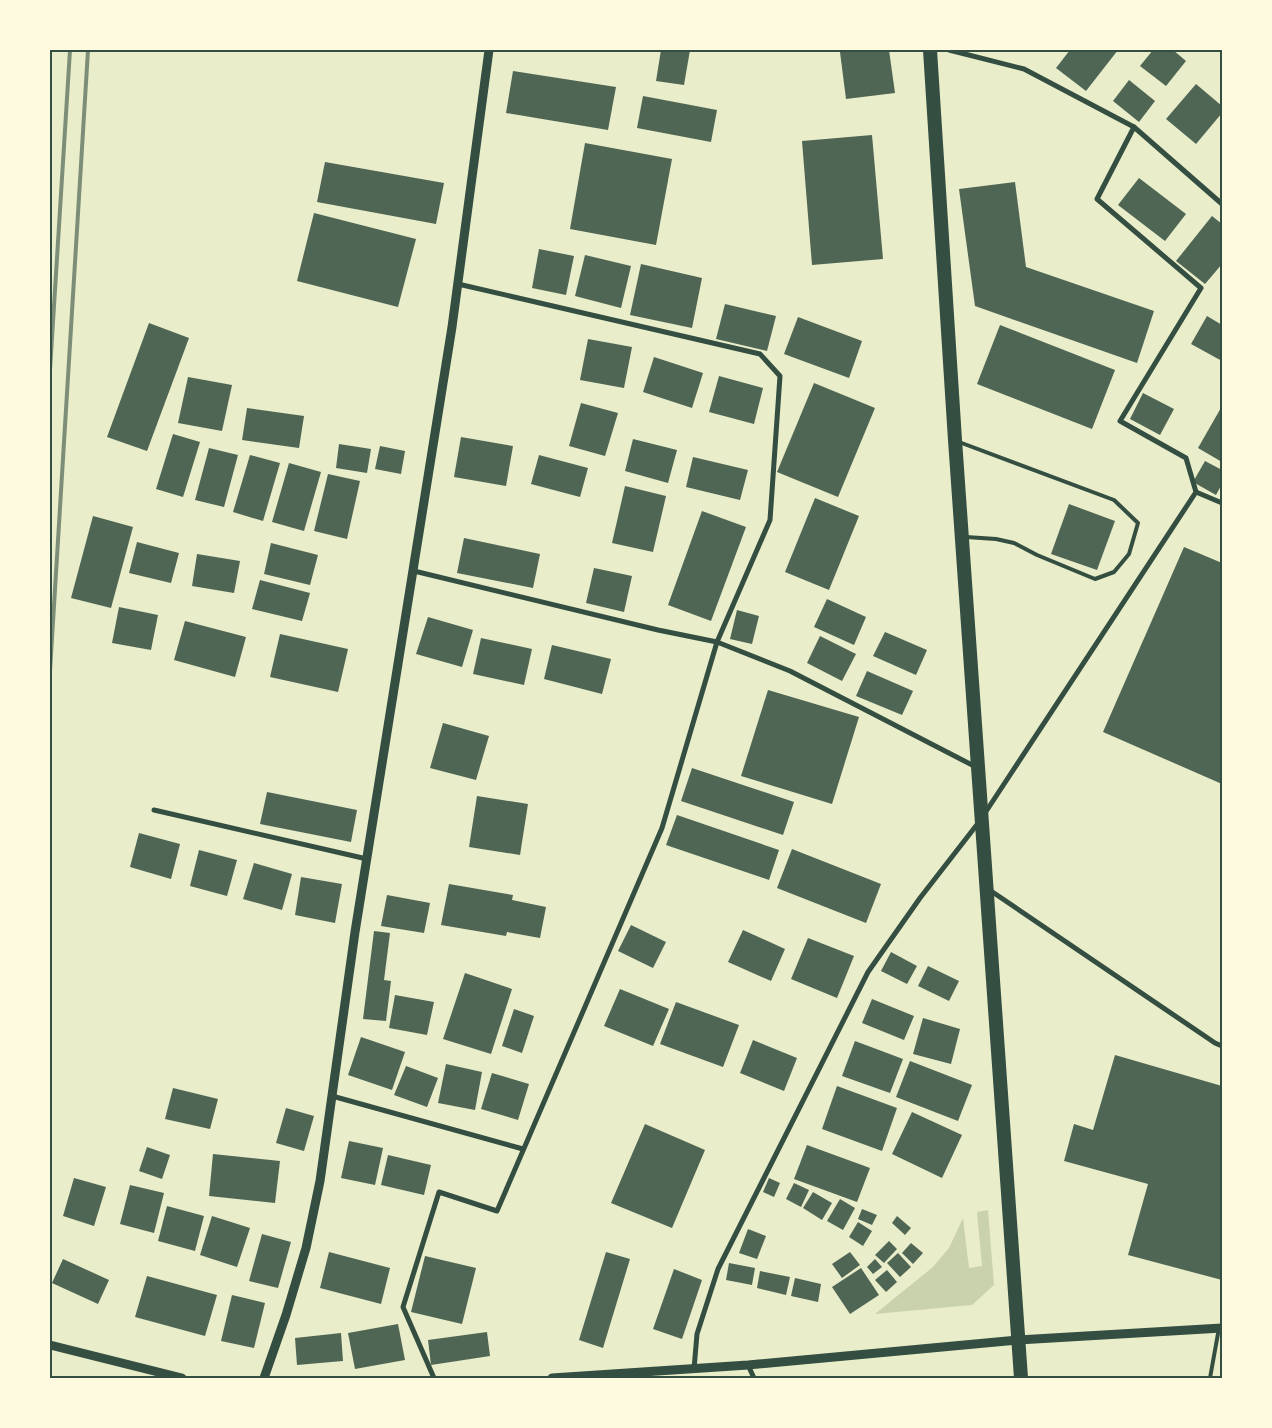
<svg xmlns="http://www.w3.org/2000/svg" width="1272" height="1428" font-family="Manrope,sans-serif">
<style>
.green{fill:#cad2ad}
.building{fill:#4f6655}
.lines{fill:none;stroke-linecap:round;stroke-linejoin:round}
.service{stroke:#344e41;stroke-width:4}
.minor{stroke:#344e41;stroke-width:5}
.tertiary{stroke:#344e41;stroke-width:9}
.trunk{stroke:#344e41;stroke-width:14}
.rail{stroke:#7c8e77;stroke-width:4}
.neatline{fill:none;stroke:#344e41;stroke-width:2}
</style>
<rect width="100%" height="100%" fill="#e9edc9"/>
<polygon class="green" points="988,1210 994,1285 972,1305 875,1314 933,1267 949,1248 963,1218 969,1268 982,1266 977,1212"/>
<g class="building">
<polygon points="661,50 690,50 684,85 656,81"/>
<polygon points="858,50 889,50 895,93 846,99 840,52"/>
<polygon points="1070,50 1118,50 1086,91 1056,68"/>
<polygon points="1153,50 1173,50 1186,61 1166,86 1140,66"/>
<polygon points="513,71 616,87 608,130 506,113"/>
<polygon points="1129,80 1155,101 1139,122 1113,101"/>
<polygon points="1196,84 1222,106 1222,113 1196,144 1166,119"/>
<polygon points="643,96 717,110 711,142 637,128"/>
<polygon points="872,135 883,259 812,265 802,141"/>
<polygon points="585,143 672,159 656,245 570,229"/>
<polygon points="325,162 444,183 436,224 317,202"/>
<polygon points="1139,178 1186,214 1165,241 1118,205"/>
<polygon points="1015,182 1026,267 1154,311 1137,363 975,306 959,189"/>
<polygon points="314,213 416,239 398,307 297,281"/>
<polygon points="1212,216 1222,224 1222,264 1205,284 1176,261"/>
<polygon points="539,249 574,256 566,295 532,288"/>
<polygon points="585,255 631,266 621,308 575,296"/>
<polygon points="641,264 702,278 692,328 630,315"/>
<polygon points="725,304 776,316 767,351 716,339"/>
<polygon points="1207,316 1222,325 1222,361 1191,344"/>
<polygon points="798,317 862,341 849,378 784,354"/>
<polygon points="149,323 189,338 147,451 107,437"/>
<polygon points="1000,325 1115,370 1092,429 977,384"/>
<polygon points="588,339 632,347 624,388 580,380"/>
<polygon points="654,357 703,373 692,408 643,392"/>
<polygon points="719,376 763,388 754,424 709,412"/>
<polygon points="188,377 232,385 222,431 178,423"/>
<polygon points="814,383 875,408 838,497 777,472"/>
<polygon points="1143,393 1174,409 1160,435 1130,419"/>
<polygon points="581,403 618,413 605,456 569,446"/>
<polygon points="1222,406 1222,462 1198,448"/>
<polygon points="247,408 304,416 299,448 242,440"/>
<polygon points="173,434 200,442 183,497 156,489"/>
<polygon points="461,437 513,446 506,486 454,477"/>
<polygon points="633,439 677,450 668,483 625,471"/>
<polygon points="339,444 371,449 367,473 336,468"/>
<polygon points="380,446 405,451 401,474 375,469"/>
<polygon points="209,448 238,455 224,507 195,500"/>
<polygon points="250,455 280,463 263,521 233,512"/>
<polygon points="539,455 588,468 580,497 531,484"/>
<polygon points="693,457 748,470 740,500 686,487"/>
<polygon points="1205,461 1222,470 1222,484 1216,495 1193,482"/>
<polygon points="289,463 321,472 304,531 272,522"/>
<polygon points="328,474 360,481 347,539 314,531"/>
<polygon points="625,486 666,496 653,552 612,543"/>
<polygon points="815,498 859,516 829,590 785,572"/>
<polygon points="1069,504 1115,521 1097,570 1051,554"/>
<polygon points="702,511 746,527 711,621 668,605"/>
<polygon points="93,516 133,527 111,608 71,598"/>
<polygon points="464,538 540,554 533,588 457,573"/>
<polygon points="137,542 179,553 171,583 129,573"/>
<polygon points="271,543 318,555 310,585 264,574"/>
<polygon points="1184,547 1222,563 1222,784 1103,732"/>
<polygon points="197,554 240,561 234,593 192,586"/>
<polygon points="594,568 632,576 624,612 586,603"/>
<polygon points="260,580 310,593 302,621 252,609"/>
<polygon points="827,599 866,617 854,645 814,627"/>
<polygon points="119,607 158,615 151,650 112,643"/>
<polygon points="737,610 759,616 752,644 730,639"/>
<polygon points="428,617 473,630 462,667 416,654"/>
<polygon points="185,621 246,637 235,677 174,660"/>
<polygon points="885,632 927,650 916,675 873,656"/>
<polygon points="280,634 348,649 338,692 270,677"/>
<polygon points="820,636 856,654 842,681 807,663"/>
<polygon points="481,638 532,649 524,685 473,674"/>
<polygon points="552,645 611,659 602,694 544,679"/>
<polygon points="867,671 913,691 902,715 856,696"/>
<polygon points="768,690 859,717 832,804 741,776"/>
<polygon points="443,723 489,736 476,780 430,768"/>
<polygon points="692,768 794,802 783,835 681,801"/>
<polygon points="267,792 357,810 351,842 260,824"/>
<polygon points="477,796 528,804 520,855 469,847"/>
<polygon points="677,815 779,850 769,880 666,845"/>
<polygon points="139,833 180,844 171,879 130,867"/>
<polygon points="792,849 881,884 866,923 777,888"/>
<polygon points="199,850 237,860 227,896 190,886"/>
<polygon points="254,863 292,874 282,910 243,899"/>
<polygon points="301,877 342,884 335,923 295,915"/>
<polygon points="449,884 513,895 512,900 546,907 540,938 507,932 506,936 441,925"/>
<polygon points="387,895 430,903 424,933 381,926"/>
<polygon points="631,925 666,942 653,968 618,951"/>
<polygon points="743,930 785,949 771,981 728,962"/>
<polygon points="374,931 390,933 384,980 391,981 386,1021 363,1019"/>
<polygon points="808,938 854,956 837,998 791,979"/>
<polygon points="891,952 917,966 907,984 881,971"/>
<polygon points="928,966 959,981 949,1001 918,986"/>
<polygon points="465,973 512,989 491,1054 443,1039"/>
<polygon points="620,989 669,1009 653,1046 604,1026"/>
<polygon points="395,995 434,1002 427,1035 389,1028"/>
<polygon points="872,999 914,1016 904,1040 862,1023"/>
<polygon points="676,1002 739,1025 723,1067 660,1044"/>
<polygon points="514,1009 534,1016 522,1053 502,1046"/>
<polygon points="923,1018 960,1029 951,1064 913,1054"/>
<polygon points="361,1037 405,1052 392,1090 348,1075"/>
<polygon points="753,1040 797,1058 784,1091 740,1073"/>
<polygon points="855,1041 903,1059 890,1093 842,1076"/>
<polygon points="1115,1055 1222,1086 1222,1280 1128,1255 1148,1184 1064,1161 1074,1124 1093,1130"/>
<polygon points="910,1061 972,1085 958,1121 896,1097"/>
<polygon points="446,1064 482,1072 475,1110 438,1103"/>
<polygon points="406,1066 438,1078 427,1107 394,1095"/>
<polygon points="492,1073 529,1084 518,1120 481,1109"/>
<polygon points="837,1086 897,1108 882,1151 822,1129"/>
<polygon points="173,1088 218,1099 210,1129 165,1119"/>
<polygon points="286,1108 314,1116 304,1151 276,1143"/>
<polygon points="912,1112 962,1135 942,1178 892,1154"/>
<polygon points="645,1124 705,1150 672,1228 611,1203"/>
<polygon points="349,1141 383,1148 375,1185 341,1178"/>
<polygon points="807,1145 870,1168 857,1202 794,1179"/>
<polygon points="147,1147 170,1155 162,1179 139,1171"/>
<polygon points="213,1154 280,1161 275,1203 209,1196"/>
<polygon points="388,1155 431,1165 424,1195 381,1185"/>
<polygon points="74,1178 106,1187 94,1226 63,1216"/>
<polygon points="769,1178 780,1183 774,1197 763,1192"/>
<polygon points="794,1183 809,1190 801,1207 786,1199"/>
<polygon points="130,1185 164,1193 154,1233 120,1224"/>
<polygon points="813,1192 832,1203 822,1220 803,1208"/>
<polygon points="840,1199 855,1208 843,1230 827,1221"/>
<polygon points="167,1206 204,1216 195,1251 158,1241"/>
<polygon points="862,1209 877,1215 872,1225 858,1219"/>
<polygon points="212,1216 250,1228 237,1267 200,1255"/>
<polygon points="897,1216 911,1228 905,1235 892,1223"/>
<polygon points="858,1222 872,1231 863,1246 849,1237"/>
<polygon points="748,1229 766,1236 757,1259 739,1253"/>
<polygon points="262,1234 291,1242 278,1288 249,1281"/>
<polygon points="889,1241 897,1249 884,1263 875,1255"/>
<polygon points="911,1243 923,1253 913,1264 902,1253"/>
<polygon points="329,1252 390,1268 381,1304 320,1288"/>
<polygon points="606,1252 630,1259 603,1348 579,1340"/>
<polygon points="850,1252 860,1265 842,1278 832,1264"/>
<polygon points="898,1253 911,1267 900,1277 887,1263"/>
<polygon points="425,1256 476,1268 462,1324 411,1312"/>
<polygon points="63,1259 109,1280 98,1304 52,1283"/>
<polygon points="875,1259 882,1267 873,1274 867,1267"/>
<polygon points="729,1263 755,1268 752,1285 726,1280"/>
<polygon points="861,1268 879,1295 850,1314 832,1287"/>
<polygon points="674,1269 702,1280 682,1339 653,1329"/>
<polygon points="887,1270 897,1282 886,1292 875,1280"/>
<polygon points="760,1271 790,1277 786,1295 757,1288"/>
<polygon points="147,1276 217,1295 205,1336 135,1317"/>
<polygon points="795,1278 821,1284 818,1302 791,1296"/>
<polygon points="232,1295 265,1303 254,1348 221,1341"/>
<polygon points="398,1324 405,1360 355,1369 348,1333"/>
<polygon points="487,1332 490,1356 431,1365 428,1340"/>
<polygon points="341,1333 343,1361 297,1365 295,1338"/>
</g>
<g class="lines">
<g class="service">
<polyline points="959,442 1114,500 1138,523 1129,554 1114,572 1095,579 1037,555 1014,543 996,539 966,537"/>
<polyline points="1210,1378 1219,1328"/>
</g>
<g class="minor">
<polyline points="949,50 1024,69 1134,127 1097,199 1201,288 1120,421 1186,458 1196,492 985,813"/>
<polyline points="1134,127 1222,204"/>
<polyline points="1196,492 1222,503"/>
<polyline points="414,571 658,630 717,642 790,671 976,767"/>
<polyline points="154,810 367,859"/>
<polyline points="988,889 1215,1043 1222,1046"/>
<polyline points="332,1096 523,1149"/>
<polyline points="748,1365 754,1378"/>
<polyline points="694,1369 697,1334 718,1269 868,972 920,898 979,822"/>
<polyline points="434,1378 403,1307 439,1192 497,1211 662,828 717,642 770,520 780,376 760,354 458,284"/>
</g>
<g class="tertiary">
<polyline points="50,1345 182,1378"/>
<polyline points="264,1378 286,1315 306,1248 320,1181 355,932 452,327 489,50"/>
<polyline points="552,1378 748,1365 1018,1340 1222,1328"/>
</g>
<polyline class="trunk" points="930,50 955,440 1021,1378"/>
<g class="rail">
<polyline points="50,370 70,50"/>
<polyline points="50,671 88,50"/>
</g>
</g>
<rect width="1272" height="1428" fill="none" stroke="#fefae0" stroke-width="102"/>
<rect x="51" y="51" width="1170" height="1326" class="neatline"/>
</svg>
